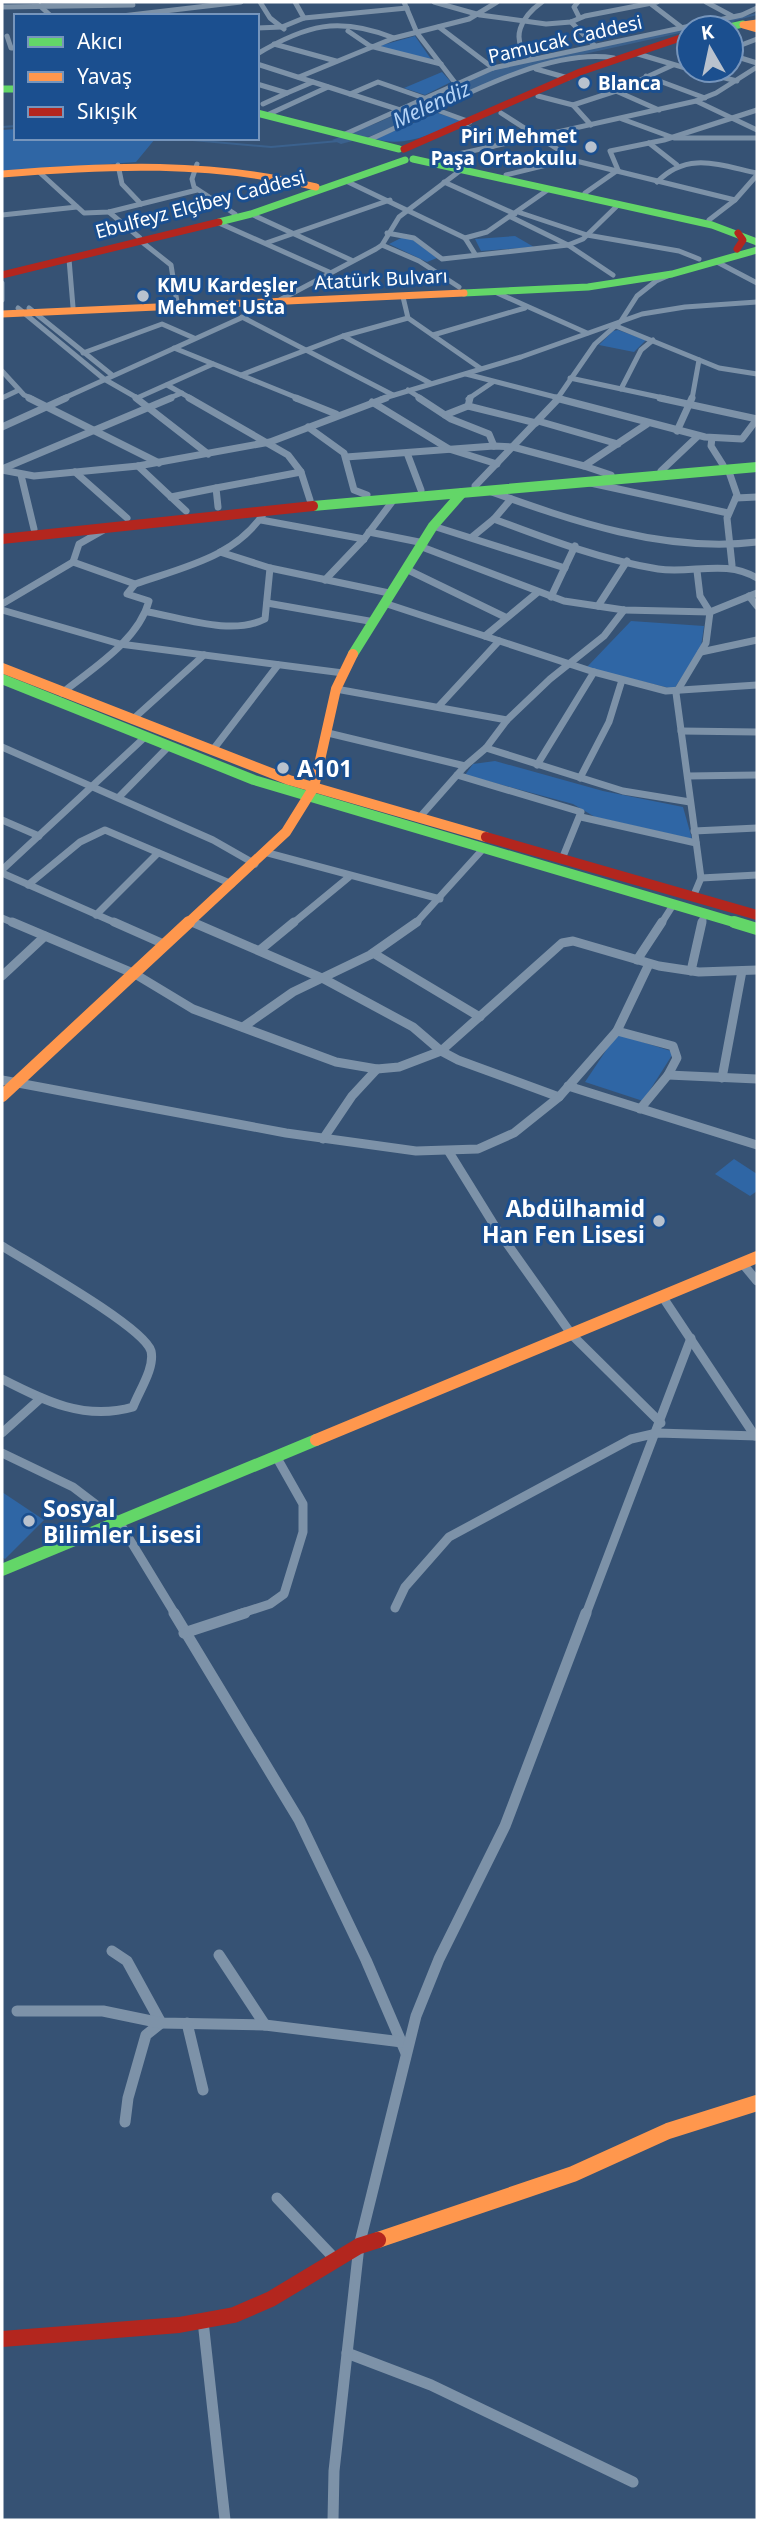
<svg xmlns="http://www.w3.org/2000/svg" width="759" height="2522" font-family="'Noto Sans',sans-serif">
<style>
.green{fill:#2f66a5}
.water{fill:#3b618d}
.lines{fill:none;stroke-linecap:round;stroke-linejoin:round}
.stream{stroke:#3b618d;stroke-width:2}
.street-far3{stroke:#7d92a8;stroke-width:5}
.street-far2{stroke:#7d92a8;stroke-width:7}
.street-far1{stroke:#7d92a8;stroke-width:9}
.street{stroke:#7d92a8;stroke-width:11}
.fast-far2{stroke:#63d668;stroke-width:7}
.fast-far1{stroke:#63d668;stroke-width:10}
.fast{stroke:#63d668;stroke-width:12}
.slow-far3{stroke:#ff974d;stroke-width:7}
.slow-far2{stroke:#ff974d;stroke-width:10}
.slow-far1{stroke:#ff974d;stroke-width:12}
.slow{stroke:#ff974d;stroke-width:16}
.jam-far2{stroke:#b3261e;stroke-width:7}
.jam-far1{stroke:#b3261e;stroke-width:10}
.jam{stroke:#b3261e;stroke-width:16}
.poi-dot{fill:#b9c2ce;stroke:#1b4f8f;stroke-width:2.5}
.labels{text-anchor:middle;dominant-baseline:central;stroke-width:6;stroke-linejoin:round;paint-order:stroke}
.far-street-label{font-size:19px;fill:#fff;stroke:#1b4f8f}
.far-poi-label{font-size:19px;font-weight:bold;fill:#fff;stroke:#1b4f8f;text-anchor:start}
.far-water-label{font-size:21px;font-style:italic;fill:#b5d3f5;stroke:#1b4f8f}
.poi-label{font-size:23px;font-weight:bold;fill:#fff;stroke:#1b4f8f;text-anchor:start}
</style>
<rect width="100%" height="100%" fill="#365274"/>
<g class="green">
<polygon points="415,36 431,59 426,60 379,46"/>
<polygon points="442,72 451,82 425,95 404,88"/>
<path d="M437 113 463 121C433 133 406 148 375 139Z"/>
<polygon points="16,129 16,138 155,139 136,162 2,172 2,130"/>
<polygon points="515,236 534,247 481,251 475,239"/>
<polygon points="403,237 413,240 437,258 427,262 389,244"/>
<polygon points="618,330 646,340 634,352 599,345 613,331"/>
<polygon points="631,621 704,626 701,647 674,689 586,668"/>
<polygon points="495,761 603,791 683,807 692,839 595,817 573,804 465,775 473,764"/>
<polygon points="617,1034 674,1052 643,1101 585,1082"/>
<polygon points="734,1159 757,1174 757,1191 750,1196 715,1174"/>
<polygon points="2,1492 44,1520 5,1559 2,1557"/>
</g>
<polygon class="water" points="728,18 735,22 689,28 689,31 534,65 371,136 341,144 332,140 377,123 496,69"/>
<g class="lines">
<g class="stream">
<polyline points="729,21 757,14"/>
<polyline points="2,127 16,126"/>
<polyline points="170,138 271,147 339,141"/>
</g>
<g class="street-far3">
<polyline points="260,2 270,18 284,29"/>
<polyline points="295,2 304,18"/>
<polyline points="404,2 417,33 456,84"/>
<polyline points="434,2 480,15 546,24 571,22 585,16 657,2"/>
<polyline points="578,2 574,7 579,17"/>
<polyline points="706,2 732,16"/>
<polyline points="651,4 681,27"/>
<polyline points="40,6 51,16"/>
<polyline points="2,7 133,5"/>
<polyline points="122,16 241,2"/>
<polyline points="571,22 594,45"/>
<polyline points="439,27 493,68"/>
<polyline points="257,28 282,27 304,18 407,8"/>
<polyline points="348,31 370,46 441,64"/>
<polyline points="7,36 11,48 16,48"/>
<polyline points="274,44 336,61"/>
<polyline points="731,49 757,39"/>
<path d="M257 54C306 25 338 16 394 38"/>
<polyline points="638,54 689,69"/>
<polyline points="731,55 757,63"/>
<path d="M530 59C509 39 521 17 542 2"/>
<polyline points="257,64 400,110"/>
<polyline points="536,69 568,78"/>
<polyline points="693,70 737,81"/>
<polyline points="646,76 705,98"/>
<polyline points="299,77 394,38 469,19 497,2"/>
<polyline points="257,84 287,93 263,104"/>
<polyline points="616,91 673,65"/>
<polyline points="287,93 313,82"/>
<polyline points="350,94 378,82 427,99"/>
<polyline points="538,96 573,105"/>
<polyline points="696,101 757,130"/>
<polyline points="437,110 470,122"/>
<polyline points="501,113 576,161 735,200"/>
<polyline points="267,115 328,87"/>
<polyline points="622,119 674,138 757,138"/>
<polyline points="591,125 573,105 616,91 659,110"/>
<polyline points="467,127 493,146"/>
<polyline points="343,135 493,68 742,15 757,8"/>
<path d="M366 141C435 112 541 46 614 58"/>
<polyline points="649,143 677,165"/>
<polyline points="445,160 454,155 696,101 716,93 757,67"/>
<polyline points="197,164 192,179 194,187 235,214"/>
<polyline points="118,165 122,184 141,204"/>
<polyline points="38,171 84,213 109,212 197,190"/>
<polyline points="506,175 571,159"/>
<polyline points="346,181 465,238 475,254"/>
<polyline points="444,182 515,214"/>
<path d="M657 182C687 151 719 165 757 173"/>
<polyline points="585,193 618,170 610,151 664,140 757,110"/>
<polyline points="109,212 140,238"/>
<polyline points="518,212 587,235 679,251 699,259"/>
<polyline points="251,214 351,260"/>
<polyline points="2,215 77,207"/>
<polyline points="511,217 568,245 613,275"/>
<polyline points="709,220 735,200 757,175"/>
<polyline points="219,223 329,272"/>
<polyline points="387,233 414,238 442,259 568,245 583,239 619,204"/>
<polyline points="465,238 487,232 549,189"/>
<polyline points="142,242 171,265 177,302"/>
<polyline points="266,243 390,200"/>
<polyline points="382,245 419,261 459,287"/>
<polyline points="69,259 73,307"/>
<polyline points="717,262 757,283"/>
<polyline points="2,283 2,300"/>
<polyline points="495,292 587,333"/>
<polyline points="403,297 408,318 480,368"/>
<polyline points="18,308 104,379 139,399"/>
<polyline points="29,308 112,375"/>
<polyline points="242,317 393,395"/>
<polyline points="616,326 719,368 757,374"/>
<polyline points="433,335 525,308"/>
<polyline points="343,336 430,383"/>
<polyline points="174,348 300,399"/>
<polyline points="83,353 162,324 194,338"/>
<polyline points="2,371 24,395 33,399"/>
<polyline points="466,374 563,399"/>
<polyline points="241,375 343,336 408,318"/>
<polyline points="570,378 668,399"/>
<polyline points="167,385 192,399"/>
<polyline points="621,389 641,350 653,340"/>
<polyline points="408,390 422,399"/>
<polyline points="2,398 19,390"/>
<polyline points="137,398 213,364"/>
<polyline points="62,399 274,303 376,249 382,245 399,217 461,170"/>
<polyline points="167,399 182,393"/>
<polyline points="381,399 521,357 642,314 685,307 757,302"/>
<polyline points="468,399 493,382"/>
<polyline points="557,399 595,344 621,321 637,296 656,281 672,274"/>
<polyline points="692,399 699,360"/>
</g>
<g class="street-far2">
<polyline points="29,398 159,463"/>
<polyline points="136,398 208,454"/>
<polyline points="189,398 288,455 301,472 310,500"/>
<polyline points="296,398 336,414"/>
<polyline points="419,398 451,419 489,434 494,446"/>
<polyline points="470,398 468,406 536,423"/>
<polyline points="556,398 705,437 742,439 757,419"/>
<polyline points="660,398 757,419"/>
<polyline points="372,402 449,449 497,464"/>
<polyline points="445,415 468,406"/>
<polyline points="538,421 618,444"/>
<polyline points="2,427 66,398"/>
<polyline points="308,427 344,453 354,490 367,495"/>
<polyline points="677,431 692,398"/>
<polyline points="712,438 711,446 723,465"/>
<polyline points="407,453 421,490"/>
<polyline points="346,457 494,446 513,447 584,466 647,424"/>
<polyline points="138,466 186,511"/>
<polyline points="584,466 611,475"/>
<polyline points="2,469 171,398"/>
<polyline points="728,469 737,495 727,518 732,565"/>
<polyline points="2,470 34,476 138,466 270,442 386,398"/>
<polyline points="661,471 698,436"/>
<polyline points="75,472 127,518"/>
<polyline points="21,475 34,529"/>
<polyline points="586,482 728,513"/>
<path d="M486 490C573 521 663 553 757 542"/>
<polyline points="477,491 475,486 559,398"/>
<polyline points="171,497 216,488"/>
<polyline points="736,498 757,497"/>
<polyline points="218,507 216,488 301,472"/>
<path d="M494 519C547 539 602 560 658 569 693 574 725 559 757 578"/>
<polyline points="261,520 364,539"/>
<polyline points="433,526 565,568"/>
<polyline points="109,527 79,544 73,562 135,584"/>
<polyline points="369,532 424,543"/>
<polyline points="472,537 494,519 511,499"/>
<polyline points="422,547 564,601 624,610 710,612 757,593"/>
<polyline points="220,552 270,568 389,593"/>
<polyline points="408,570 505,617"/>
<polyline points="325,580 364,539 395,498"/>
<polyline points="749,596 757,606"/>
<polyline points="551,597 575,546"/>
<polyline points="267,603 369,621"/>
<polyline points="384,603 594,672 666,691 757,685"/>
<polyline points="2,604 73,562"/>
<polyline points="598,606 627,561"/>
<polyline points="2,610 120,644 343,673"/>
<path d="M148 612C183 618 232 636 265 619L270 568"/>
<polyline points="485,636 538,592"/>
<polyline points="701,652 757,640"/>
<polyline points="336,689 507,720"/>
<path d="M62 693C93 668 138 641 149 601L127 594 135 584C184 567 237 557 266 510"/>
<polyline points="439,706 499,641"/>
<polyline points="132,720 204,655"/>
<polyline points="681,731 757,732"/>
<polyline points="328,733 465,766"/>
<polyline points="2,747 213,840 255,864"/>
<polyline points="486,748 623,791 690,802"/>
<polyline points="212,751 278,665"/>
<polyline points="537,765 594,672"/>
<polyline points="457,775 581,812 562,859"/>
<polyline points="688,776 757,775"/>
<polyline points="580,778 609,722 622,680"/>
<polyline points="119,797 169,746"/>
<polyline points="581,817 696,843"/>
<polyline points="419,818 465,766 486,748 507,720 550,679 604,636 624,610"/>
<polyline points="2,820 39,836"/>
<polyline points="694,831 757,828"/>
<polyline points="268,853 440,899"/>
<polyline points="2,870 145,737"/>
<polyline points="2,873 118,924"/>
<polyline points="701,878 757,875"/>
<polyline points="28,885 80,842 105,830 232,884"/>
<polyline points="693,897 701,878 676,693 706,643 710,612 700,596 697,571"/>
<polyline points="96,915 158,853"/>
<polyline points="2,918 16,924"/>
<polyline points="191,922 196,924"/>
<polyline points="292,924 349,877"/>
<polyline points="415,924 483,849"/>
<polyline points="661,924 673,905"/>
<polyline points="702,924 704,914"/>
</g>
<g class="street-far1">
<polyline points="12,922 135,974 193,1009 336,1062 377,1069 399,1067 441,1051 562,943 573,941 659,966 699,972 757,970"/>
<polyline points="114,922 166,945"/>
<polyline points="192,922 324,979 413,1027 441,1051 458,1060 559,1097"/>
<polyline points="260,950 294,922"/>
<polyline points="373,953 480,1017"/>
<polyline points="637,960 662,922"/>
<polyline points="691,971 702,922"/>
<polyline points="2,976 45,936"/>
<polyline points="243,1027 293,992 370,955 417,922"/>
<polyline points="617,1031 673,1046 677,1058 668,1075 640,1109"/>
<polyline points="668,1075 757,1079"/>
<polyline points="722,1078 742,971"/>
<polyline points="2,1080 286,1133 416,1151 478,1149 514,1133 559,1097 617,1031 649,964"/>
<polyline points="568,1086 757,1145"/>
<polyline points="323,1139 352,1096 377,1069"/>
<polyline points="449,1152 496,1228 572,1335 661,1423"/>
<path d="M2 1246C29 1263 144 1327 151 1351 155 1368 139 1391 133 1407 85 1421 45 1401 2 1379"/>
<polyline points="742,1263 757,1281"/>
<polyline points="662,1296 755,1436"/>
<polyline points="2,1433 41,1398"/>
<polyline points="2,1453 73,1487 119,1522 175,1614"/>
<polyline points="395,1608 405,1587 449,1537 631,1439 657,1433 757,1436"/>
<polyline points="239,1614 270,1604 284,1594 303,1532 303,1504 277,1458"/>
<polyline points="586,1614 691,1338"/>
</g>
<g class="street">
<polyline points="174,1613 299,1820 366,1960 406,2053"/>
<polyline points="184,1633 245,1613"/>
<polyline points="112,1951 127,1961 161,2023 146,2035 128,2098 125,2122"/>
<polyline points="219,1955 265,2025"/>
<polyline points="17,2011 103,2011 161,2023 265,2025 402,2042"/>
<polyline points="187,2023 203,2090"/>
<polyline points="277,2198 336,2260"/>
<polyline points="203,2321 225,2520"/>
<polyline points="347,2353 431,2385 633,2482"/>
<polyline points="333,2520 334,2471 359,2246 416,2016 439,1959 505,1826 586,1613"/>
</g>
<g class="fast-far2">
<polyline points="724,28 743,24"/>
<polyline points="2,89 16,89"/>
<polyline points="257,113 399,149"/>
<polyline points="413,159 712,225 757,242"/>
<polyline points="219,222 251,214 405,160"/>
<polyline points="464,293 588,287 672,274 757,250"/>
</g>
<g class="fast-far1">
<polyline points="313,506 757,467"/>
<polyline points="353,654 433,526 462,493"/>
<polyline points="2,679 254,780 740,924"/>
</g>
<g class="fast">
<polyline points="734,922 757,929"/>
<polyline points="2,1570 316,1440"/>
</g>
<g class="slow-far3">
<polyline points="757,23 743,25 757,29"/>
<path d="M2 174C109 165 211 161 316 187"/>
<polyline points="2,314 464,293"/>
</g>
<g class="slow-far2">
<polyline points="2,668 289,780 486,837"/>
<polyline points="187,924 286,832 314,787 336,689 353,654"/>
</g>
<g class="slow-far1">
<polyline points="2,1096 189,922"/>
<polyline points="316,1440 757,1257"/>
</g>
<polyline class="slow" points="378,2240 573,2174 668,2131 757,2103"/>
<g class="jam-far2">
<polyline points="404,149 580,72 689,35"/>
<polyline points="737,249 743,240 738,233"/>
<polyline points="2,275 219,222"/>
</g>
<g class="jam-far1">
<polyline points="2,539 313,506"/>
<polyline points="486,837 757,915"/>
</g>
<polyline class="jam" points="2,2339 179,2325 234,2315 271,2299 359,2246 378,2240"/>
</g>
<g class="poi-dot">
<circle cx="584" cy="83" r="7"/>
<circle cx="591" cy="147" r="7"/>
<circle cx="143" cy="296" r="7"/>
<circle cx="283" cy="768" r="7"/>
<circle cx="659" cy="1221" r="7"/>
<circle cx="29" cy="1521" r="7"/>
</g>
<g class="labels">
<g class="far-street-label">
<text transform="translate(565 39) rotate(-13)">Pamucak Caddesi</text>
<text transform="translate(200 204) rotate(-15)">Ebulfeyz Elçibey Caddesi</text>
<text transform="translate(381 279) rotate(-3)">Atatürk Bulvarı</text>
</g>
<g class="far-poi-label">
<text x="598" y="83">Blanca</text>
<text x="577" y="136" text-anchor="end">Piri Mehmet<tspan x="577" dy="22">Paşa Ortaokulu</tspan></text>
<text x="157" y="285">KMU Kardeşler<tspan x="157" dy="22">Mehmet Usta</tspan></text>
</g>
<g class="far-water-label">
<text transform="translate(431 104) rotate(-25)">Melendiz</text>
</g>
<g class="poi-label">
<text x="297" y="768">A101</text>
<text x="645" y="1208" text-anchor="end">Abdülhamid<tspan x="645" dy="26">Han Fen Lisesi</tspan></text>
<text x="43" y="1508">Sosyal<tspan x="43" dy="26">Bilimler Lisesi</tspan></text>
</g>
</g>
<rect width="759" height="2522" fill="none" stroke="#ffffff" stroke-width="7"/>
<rect x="14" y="14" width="245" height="126" fill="#1b4f8f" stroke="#7695bc" stroke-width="2"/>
<rect x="28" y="37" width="35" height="10" fill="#63d668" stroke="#7695bc" stroke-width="2"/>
<text x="77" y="49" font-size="21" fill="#ffffff">Akıcı</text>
<rect x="28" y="72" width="35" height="10" fill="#ff974d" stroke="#7695bc" stroke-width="2"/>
<text x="77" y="84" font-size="21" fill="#ffffff">Yavaş</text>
<rect x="28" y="107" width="35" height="10" fill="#b3261e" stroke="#7695bc" stroke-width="2"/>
<text x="77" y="119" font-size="21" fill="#ffffff">Sıkışık</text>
<g transform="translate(710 49) rotate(351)"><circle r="33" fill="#1b4f8f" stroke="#7695bc" stroke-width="2"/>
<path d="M0-5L12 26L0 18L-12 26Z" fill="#b9c2ce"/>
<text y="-10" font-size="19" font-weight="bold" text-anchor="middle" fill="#ffffff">K</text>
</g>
</svg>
